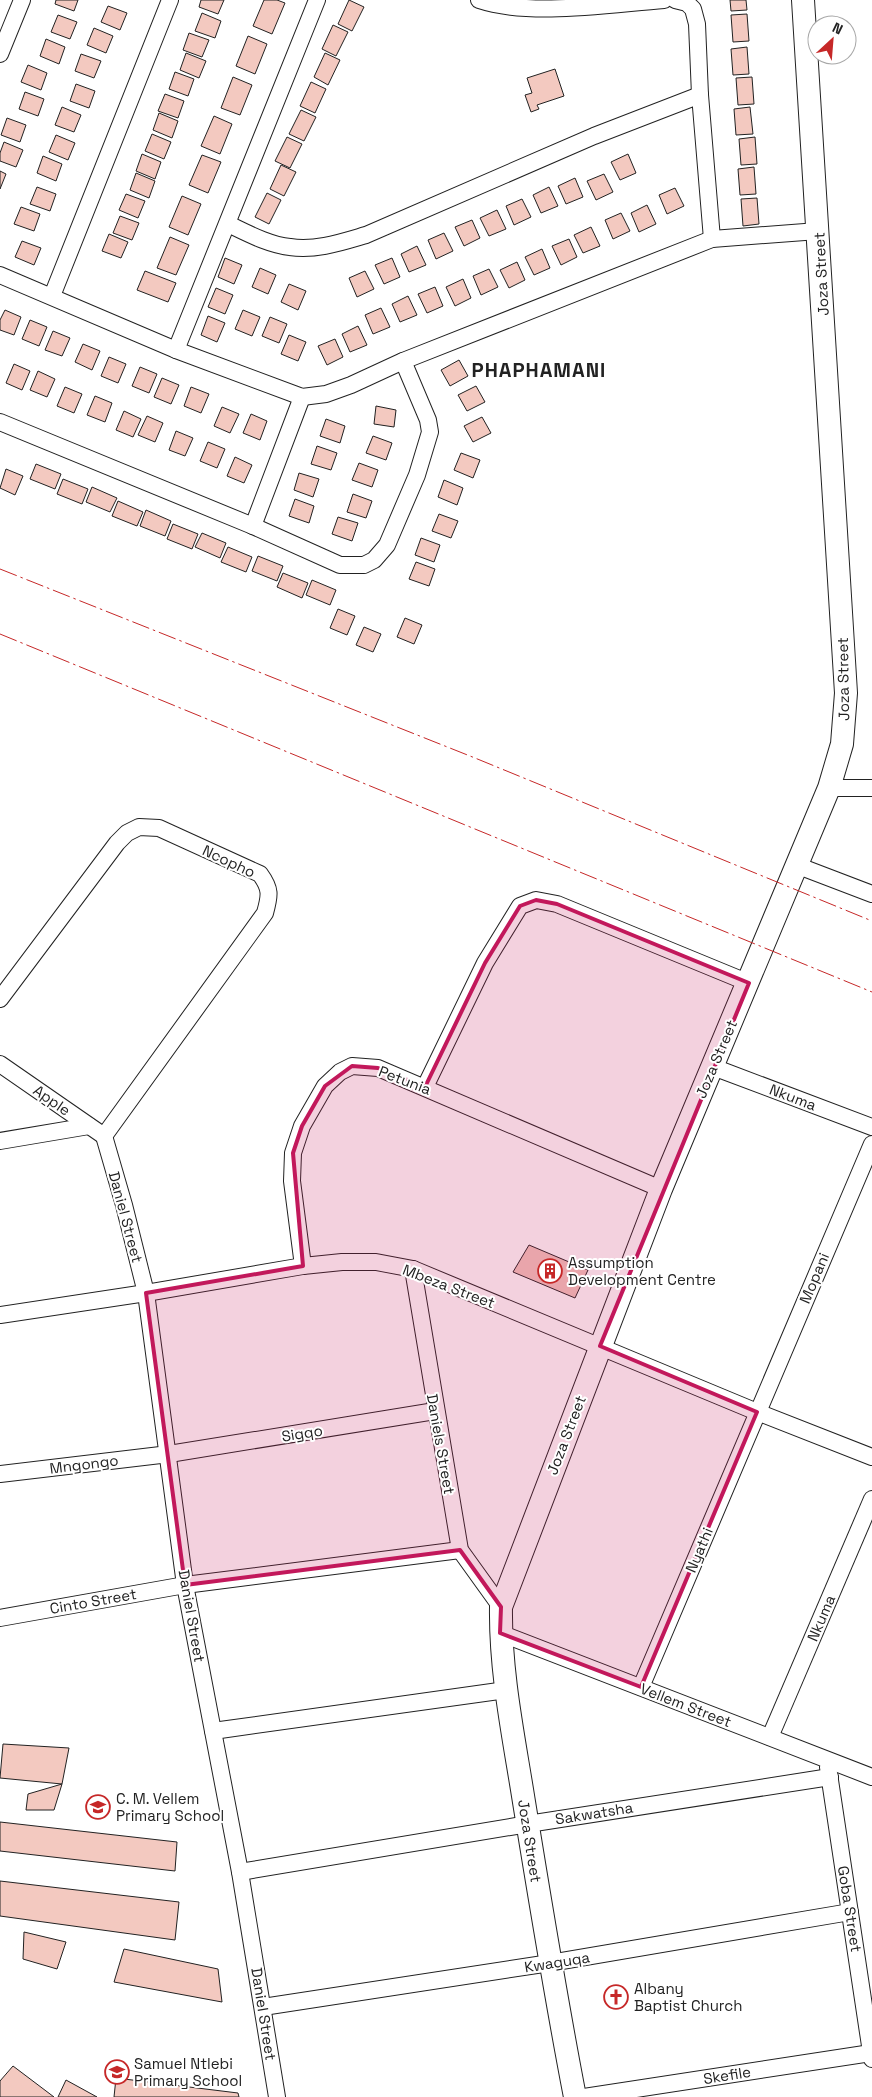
<svg xmlns="http://www.w3.org/2000/svg" width="872" height="2097" font-family="'Space Grotesk',sans-serif">
<style>
.building{fill:#f3c9c0;stroke:#222}
.lines{fill:none;stroke-linecap:round;stroke-linejoin:round}
.street-casing{stroke:#222;stroke-width:18}
.secondary-casing{stroke:#222;stroke-width:24}
.street{stroke:#fff;stroke-width:16}
.secondary{stroke:#fff;stroke-width:22}
.power{stroke:#c62828;stroke-width:1;stroke-dasharray:18 4 2.5 4;stroke-linecap:butt}
.marked{fill:#c2185b;fill-opacity:0.2;stroke:#c2185b;stroke-width:4;stroke-linejoin:round}
.labels{text-anchor:middle;dominant-baseline:central;stroke-width:4;stroke-linejoin:round;paint-order:stroke}
.street-label{font-size:15px;fill:#222;stroke:#fff}
.poi-label{font-size:15px;fill:#222;stroke:#fff;text-anchor:start}
.district-label{font-size:20px;font-weight:bold;letter-spacing:1px;fill:#222;stroke:#fff}
</style>
<rect width="100%" height="100%" fill="#fff"/>
<g class="building">
<polygon points="56,0 78,0 74,11 55,4"/>
<polygon points="201,0 224,0 218,14 199,7"/>
<polygon points="264,0 277,0 285,3 272,34 253,26"/>
<polygon points="349,0 364,7 352,31 338,24"/>
<polygon points="730,0 746,0 747,10 731,11"/>
<polygon points="108,6 127,13 120,30 101,22"/>
<polygon points="202,13 221,21 215,38 195,31"/>
<polygon points="747,14 749,41 733,42 731,15"/>
<polygon points="58,15 77,22 70,39 51,32"/>
<polygon points="333,25 348,32 336,56 322,49"/>
<polygon points="94,28 113,36 106,53 87,45"/>
<polygon points="189,33 209,40 202,57 183,50"/>
<polygon points="248,36 267,44 255,74 236,66"/>
<polygon points="46,39 65,47 59,64 40,56"/>
<polygon points="747,47 749,74 733,75 731,49"/>
<polygon points="186,53 206,61 199,78 180,70"/>
<polygon points="325,53 340,60 328,85 314,77"/>
<polygon points="81,54 101,61 94,78 75,71"/>
<polygon points="28,65 47,73 41,90 21,82"/>
<polygon points="555,69 564,96 537,105 539,109 531,112 525,95 532,93 527,78"/>
<polygon points="175,72 194,79 188,96 169,89"/>
<polygon points="233,77 252,85 240,115 221,108"/>
<polygon points="752,77 754,104 738,105 736,78"/>
<polygon points="311,82 326,89 315,113 300,106"/>
<polygon points="76,84 95,91 89,108 70,101"/>
<polygon points="25,92 44,99 38,116 19,109"/>
<polygon points="165,94 184,101 178,118 158,111"/>
<polygon points="62,107 81,115 74,132 55,125"/>
<polygon points="750,107 753,134 736,135 734,109"/>
<polygon points="301,110 316,117 304,141 289,134"/>
<polygon points="159,113 178,121 172,138 153,130"/>
<polygon points="214,116 232,124 220,154 201,146"/>
<polygon points="7,118 26,125 20,142 1,135"/>
<polygon points="152,134 171,142 164,159 145,151"/>
<polygon points="56,135 75,143 68,160 49,152"/>
<polygon points="287,137 302,144 290,168 275,161"/>
<polygon points="755,137 757,164 741,165 739,139"/>
<polygon points="4,142 23,150 16,167 0,161 0,153"/>
<polygon points="142,154 161,162 155,179 136,171"/>
<polygon points="628,154 636,173 620,180 611,162"/>
<polygon points="202,155 221,162 208,193 189,185"/>
<polygon points="43,156 62,164 56,181 37,173"/>
<polygon points="281,165 296,172 284,196 270,189"/>
<polygon points="754,167 756,194 740,195 738,169"/>
<polygon points="0,171 6,174 0,189"/>
<polygon points="136,173 155,181 149,198 130,190"/>
<polygon points="604,174 613,192 596,200 587,181"/>
<polygon points="575,178 583,197 566,204 558,186"/>
<polygon points="37,187 56,194 50,211 30,204"/>
<polygon points="549,187 558,206 541,213 533,195"/>
<polygon points="675,188 684,206 667,214 659,195"/>
<polygon points="267,193 281,200 269,224 255,217"/>
<polygon points="126,194 145,201 138,218 119,210"/>
<polygon points="182,196 201,204 188,235 169,227"/>
<polygon points="757,198 759,224 743,226 741,199"/>
<polygon points="522,199 531,217 514,225 506,206"/>
<polygon points="647,205 656,224 639,232 631,213"/>
<polygon points="21,207 40,214 34,231 14,224"/>
<polygon points="497,210 506,229 489,236 480,218"/>
<polygon points="621,213 630,231 613,239 605,220"/>
<polygon points="120,216 139,223 132,240 113,233"/>
<polygon points="472,220 480,238 464,246 455,227"/>
<polygon points="591,227 600,246 583,253 574,235"/>
<polygon points="444,233 453,251 436,259 428,240"/>
<polygon points="109,234 128,242 121,258 102,251"/>
<polygon points="170,237 189,245 176,275 157,268"/>
<polygon points="569,239 577,257 561,265 552,246"/>
<polygon points="22,241 41,248 34,265 15,257"/>
<polygon points="417,246 426,265 409,272 401,254"/>
<polygon points="542,249 550,268 534,275 525,257"/>
<polygon points="225,258 242,265 234,284 218,277"/>
<polygon points="392,258 400,277 384,284 375,265"/>
<polygon points="517,262 525,280 509,288 500,270"/>
<polygon points="260,268 276,275 268,294 252,287"/>
<polygon points="489,269 498,287 481,295 473,276"/>
<polygon points="145,271 176,283 168,302 137,290"/>
<polygon points="365,271 374,289 357,297 349,278"/>
<polygon points="463,279 471,298 455,306 446,287"/>
<polygon points="289,284 306,291 298,310 281,302"/>
<polygon points="435,287 443,306 427,313 418,294"/>
<polygon points="216,288 233,295 225,314 208,307"/>
<polygon points="408,296 417,315 400,322 392,304"/>
<polygon points="381,308 390,327 373,334 365,315"/>
<polygon points="5,310 21,317 14,335 0,330 0,320"/>
<polygon points="243,310 260,317 252,336 235,329"/>
<polygon points="208,316 225,323 217,342 201,335"/>
<polygon points="270,317 287,324 279,343 262,336"/>
<polygon points="30,320 47,327 39,346 22,339"/>
<polygon points="358,326 367,345 350,352 342,334"/>
<polygon points="53,331 70,338 62,356 45,350"/>
<polygon points="289,335 306,342 298,361 281,354"/>
<polygon points="335,339 343,357 327,365 318,346"/>
<polygon points="83,344 100,351 92,370 75,362"/>
<polygon points="109,357 126,364 118,383 101,376"/>
<polygon points="459,360 468,376 450,386 441,370"/>
<polygon points="14,364 30,371 22,390 6,383"/>
<polygon points="140,367 157,374 149,393 132,386"/>
<polygon points="38,371 55,379 47,397 30,390"/>
<polygon points="162,378 179,385 171,404 154,397"/>
<polygon points="476,386 485,402 467,411 458,395"/>
<polygon points="65,387 82,394 74,413 57,406"/>
<polygon points="191,387 209,394 201,413 184,406"/>
<polygon points="95,396 112,403 105,422 87,415"/>
<polygon points="376,406 396,410 394,427 374,424"/>
<polygon points="222,407 239,414 230,433 214,426"/>
<polygon points="124,411 141,419 133,437 116,430"/>
<polygon points="251,414 267,421 260,440 243,433"/>
<polygon points="147,416 163,423 155,442 138,435"/>
<polygon points="482,417 491,433 473,442 464,426"/>
<polygon points="326,419 345,426 340,443 320,436"/>
<polygon points="176,431 193,438 185,456 169,450"/>
<polygon points="373,436 392,443 386,460 366,453"/>
<polygon points="208,442 225,449 217,468 200,461"/>
<polygon points="317,446 337,453 331,470 311,464"/>
<polygon points="461,453 480,460 473,478 454,470"/>
<polygon points="235,457 252,465 244,483 227,476"/>
<polygon points="359,463 378,470 372,487 352,480"/>
<polygon points="36,464 61,474 55,489 30,479"/>
<polygon points="6,469 23,476 15,495 0,488"/>
<polygon points="299,473 319,479 313,497 294,490"/>
<polygon points="63,479 88,489 82,504 57,494"/>
<polygon points="444,480 463,488 457,505 438,497"/>
<polygon points="92,487 117,498 110,512 86,502"/>
<polygon points="353,494 372,501 366,518 347,512"/>
<polygon points="295,499 314,506 309,523 289,516"/>
<polygon points="118,501 143,512 137,526 112,516"/>
<polygon points="146,510 171,521 165,536 140,526"/>
<polygon points="439,514 458,521 451,538 432,531"/>
<polygon points="338,517 358,523 352,541 332,534"/>
<polygon points="173,524 198,534 192,549 167,539"/>
<polygon points="202,533 226,543 220,558 195,547"/>
<polygon points="421,538 440,545 434,562 415,555"/>
<polygon points="228,547 252,557 246,572 221,562"/>
<polygon points="258,556 283,566 277,581 252,571"/>
<polygon points="416,562 435,569 429,586 409,579"/>
<polygon points="283,573 308,583 302,598 277,587"/>
<polygon points="312,580 336,590 330,605 306,595"/>
<polygon points="338,609 355,616 347,635 330,628"/>
<polygon points="405,618 422,625 414,644 397,637"/>
<polygon points="364,627 381,634 373,652 356,645"/>
<polygon points="529,1245 588,1270 575,1298 513,1272"/>
<polygon points="3,1744 69,1748 62,1784 0,1778"/>
<polygon points="62,1784 54,1810 26,1810 28,1794"/>
<polygon points="0,1822 177,1842 175,1871 0,1851"/>
<polygon points="0,1881 179,1902 175,1940 0,1916"/>
<polygon points="24,1932 66,1942 57,1969 23,1959"/>
<polygon points="124,1949 218,1969 222,2002 114,1982"/>
<polygon points="13,2066 54,2097 0,2097 0,2081"/>
<polygon points="116,2078 238,2093 239,2097 114,2097"/>
<polygon points="66,2080 97,2097 58,2097"/>
</g>
<g class="lines">
<g class="street-casing">
<g id="street">
<path d="M479 0C530 17 610 4 664 0"/>
<polyline points="675,0 687,3 693,9 697,24 700,95 712,239"/>
<polyline points="0,54 22,0"/>
<path d="M228 224C247 233 269 245 290 247 316 251 342 242 366 235L594 136 700 95"/>
<polyline points="0,275 176,350 302,397 326,394 351,385 403,361 712,239 818,231"/>
<polyline points="52,296 170,0"/>
<polyline points="176,350 317,0"/>
<polyline points="0,422 253,526 340,565 364,565 374,560 387,545 417,475 430,432 428,420 403,361"/>
<polyline points="253,526 302,397"/>
<polyline points="829,788 872,788"/>
<polyline points="796,865 872,894"/>
<path d="M0 999 117 843 127 833 139 827 159 828 260 874C271 889 270 895 265 913L104 1136"/>
<polyline points="0,1064 104,1136"/>
<polyline points="713,1067 872,1127"/>
<polyline points="425,1087 485,963 520,906 536,900 557,904 749,983"/>
<polyline points="104,1136 124,1205 146,1293 185,1585 240,1872 277,2097"/>
<polyline points="0,1141 89,1126"/>
<polyline points="303,1266 292,1181 293,1153 302,1126 325,1086 340,1072 352,1066 378,1068 661,1189"/>
<polyline points="413,1269 460,1550 501,1607"/>
<polyline points="0,1315 146,1293 303,1266 342,1262 376,1262 413,1269 757,1412 872,1457"/>
<polyline points="0,1474 169,1454 435,1411"/>
<polyline points="0,1618 185,1585 460,1550"/>
<polyline points="500,1633 872,1777"/>
<polyline points="641,1687 872,1144"/>
<polyline points="213,1731 506,1690"/>
<polyline points="770,1737 872,1499"/>
<polyline points="828,1767 872,2059"/>
<polyline points="240,1872 528,1824 830,1777"/>
<polyline points="263,2007 550,1963 850,1912"/>
<polyline points="584,2097 871,2053"/>
</g>
</g>
<g class="secondary-casing">
<path id="secondary" d="M575 2097C556 1999 540 1901 524 1802 514 1738 500 1673 501 1607L661 1189 829 788 842 744 846 693 803 0"/>
</g>
<use href="#street" class="street"/>
<use href="#secondary" class="secondary"/>
<g class="power">
<polyline points="0,569 475,758 872,921"/>
<polyline points="0,634 872,992"/>
</g>
</g>
<path class="marked" d="M536 900 557 904 749 983 600 1346 757 1412 641 1687 500 1633 501 1607 460 1550 185 1585 146 1293 303 1266 293 1153 302 1126 325 1086 352 1066 378 1068 425 1087 485 963 520 906Z"/>
<defs>
<g id="building-ring" transform="scale(1.25)"><circle r="9.5" fill="#fff" stroke="#c62828" stroke-width="1.5"/><path d="M-4-6H4V6H1V3H-1V6H-4ZM-2.5-4.3h1.7v1.8h-1.7ZM.8-4.3h1.7v1.8H.8ZM-2.5-1h1.7V.8h-1.7ZM.8-1h1.7V.8H.8Z" fill="#c62828"/></g>
<g id="school-ring" transform="scale(1.25)"><circle r="9.5" fill="#fff" stroke="#c62828" stroke-width="1.5"/><path d="M0-5L7-2L0 1L-7-2ZM-4 1L0 2.5L4 1V4Q0 6-4 4Z" fill="#c62828"/></g>
<g id="church-ring" transform="scale(1.25)"><circle r="9.5" fill="#fff" stroke="#c62828" stroke-width="1.5"/><path d="M-1.2-6h2.4v3.5h3.3v2.4h-3.3V6h-2.4V-.1h-3.3v-2.4h3.3Z" fill="#c62828"/></g>
</defs>
<g fill-rule="evenodd">
<use href="#building-ring" x="550" y="1271"/>
<use href="#school-ring" x="98" y="1807"/>
<use href="#church-ring" x="616" y="1997"/>
<use href="#school-ring" x="117" y="2072"/>
</g>
<g class="labels">
<g class="street-label">
<text transform="translate(821 274) rotate(-93)">Joza Street</text>
<text transform="translate(843 679) rotate(-91)">Joza Street</text>
<text transform="translate(229 861) rotate(25)">Ncopho</text>
<text transform="translate(716 1059) rotate(-67)">Joza Street</text>
<text transform="translate(405 1080) rotate(21)">Petunia</text>
<text transform="translate(793 1097) rotate(21)">Nkuma</text>
<text transform="translate(52 1100) rotate(35)">Apple</text>
<text transform="translate(126 1217) rotate(75)">Daniel Street</text>
<text transform="translate(814 1278) rotate(-67)">Mopani</text>
<text transform="translate(449 1286) rotate(21)">Mbeza Street</text>
<text transform="translate(302 1433) rotate(-9)">Sigqo</text>
<text transform="translate(566 1435) rotate(-69)">Joza Street</text>
<text transform="translate(441 1444) rotate(80)">Daniels Street</text>
<text transform="translate(84 1464) rotate(-7)">Mngongo</text>
<text transform="translate(699 1550) rotate(-67)">Nyathi</text>
<text transform="translate(93 1601) rotate(-10)">Cinto Street</text>
<text transform="translate(192 1616) rotate(80)">Daniel Street</text>
<text transform="translate(821 1618) rotate(-67)">Nkuma</text>
<text transform="translate(686 1705) rotate(21)">Vellem Street</text>
<text transform="translate(594 1813) rotate(-9)">Sakwatsha</text>
<text transform="translate(530 1841) rotate(81)">Joza Street</text>
<text transform="translate(850 1909) rotate(81)">Goba Street</text>
<text transform="translate(557 1962) rotate(-9)">Kwaguqa</text>
<text transform="translate(264 2014) rotate(81)">Daniel Street</text>
<text transform="translate(727 2075) rotate(-9)">Skefile</text>
</g>
<g class="poi-label">
<text x="568" y="1262">Assumption<tspan x="568" dy="17">Development Centre</tspan></text>
<text x="116" y="1798">C. M. Vellem<tspan x="116" dy="17">Primary School</tspan></text>
<text x="634" y="1988">Albany<tspan x="634" dy="17">Baptist Church</tspan></text>
<text x="134" y="2063">Samuel Ntlebi<tspan x="134" dy="17">Primary School</tspan></text>
</g>
<g class="district-label">
<text x="539" y="370">PHAPHAMANI</text>
</g>
</g>
<g transform="translate(832 40) rotate(26)"><circle r="24" fill="#ffffff" stroke="#a7a7a7"/>
<path d="M0-4L9 19L0 12L-9 19Z" fill="#c62828"/>
<text y="-8" font-size="14" font-weight="bold" text-anchor="middle" fill="#222222">N</text>
</g>
</svg>
